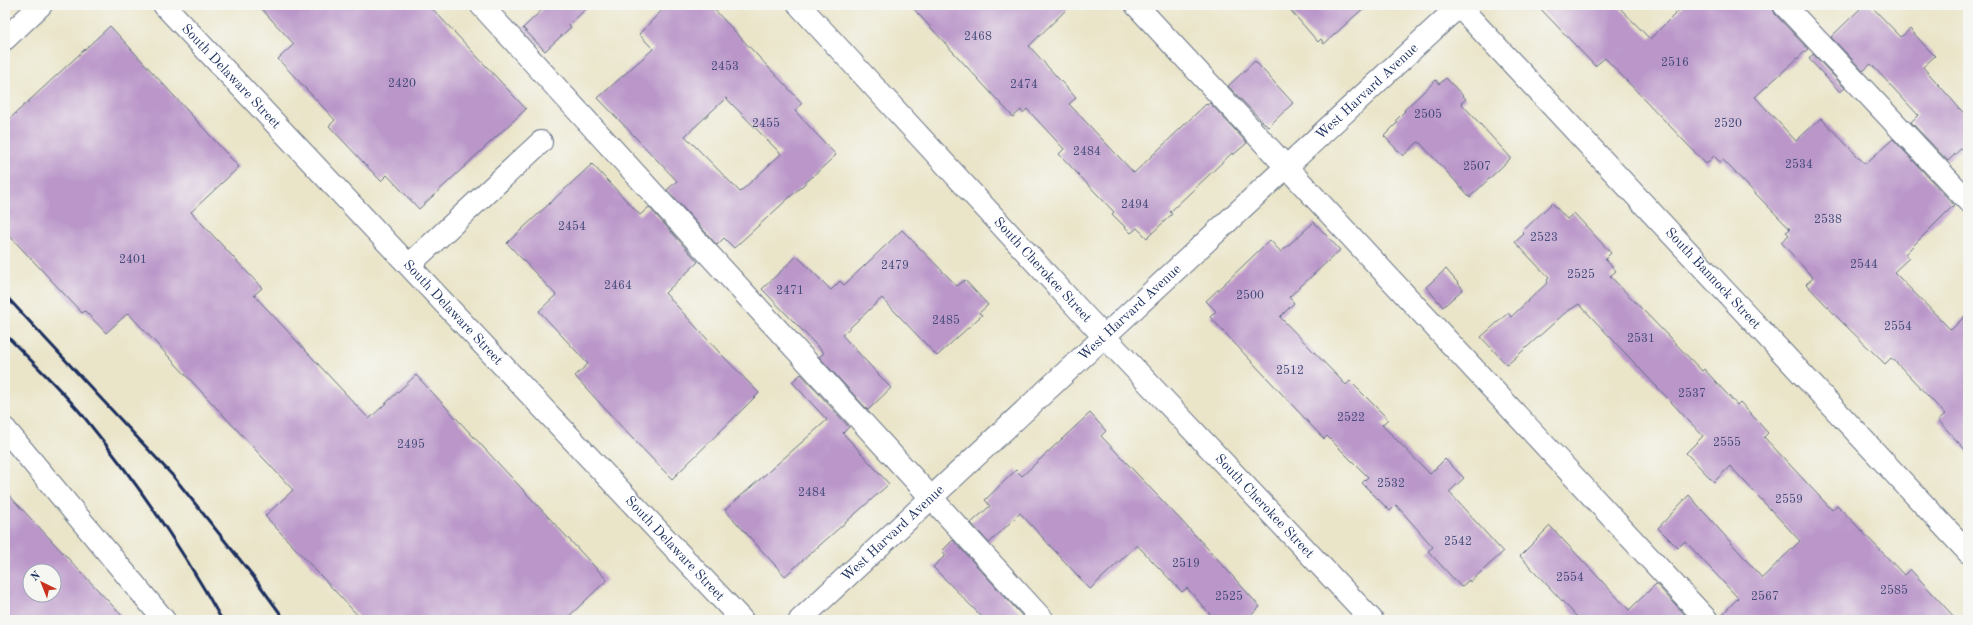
<svg xmlns="http://www.w3.org/2000/svg" width="1973" height="625" font-family="'Old Standard TT',serif">
<style>
.building{fill:#ba96c9;fill-rule:evenodd}
.lines{fill:none;stroke-linecap:round;stroke-linejoin:round}
.minor-casing{stroke:#636f83;stroke-width:24}
.minor{stroke:#fff;stroke-width:22}
.rail{stroke:#1b2f5e;stroke-width:3}
.labels{text-anchor:middle;dominant-baseline:central;stroke-width:4;stroke-linejoin:round;paint-order:stroke}
.number-label{font-size:12px;fill:#434979}
.street-label{font-size:14px;fill:#1b2f5e;stroke:#f6f6f2}
</style>
<rect width="100%" height="100%" fill="#f6f6f2"/>
<filter id="ink" filterUnits="userSpaceOnUse"><feTurbulence type="fractalNoise" baseFrequency=".025" numOctaves="2"/><feDisplacementMap in="SourceGraphic" scale="8" xChannelSelector="R" yChannelSelector="G"/><feConvolveMatrix kernelMatrix="1 2 1 2 8 2 1 2 1" color-interpolation-filters="sRGB"/></filter>
<filter id="wash" filterUnits="userSpaceOnUse"><feTurbulence type="fractalNoise" baseFrequency=".012" numOctaves="4" result="noise"/><feDisplacementMap in="SourceGraphic" scale="16" xChannelSelector="R" yChannelSelector="G"/><feGaussianBlur stdDeviation="0.9" result="paint"/><feColorMatrix in="noise" values="0 0 0 0 0 0 0 0 0 0 0 0 0 0 0 0 0 1.4 0 .05"/><feComposite in="paint" operator="in"/></filter>
<g filter="url(#wash)">
<rect width="100%" height="100%" fill="#eae5c9"/>
<g id="blocks">
<g class="building">
<polygon points="258,5 429,5 526,109 419,209 387,175 381,181 329,126 335,120 278,59 294,44"/>
<polygon points="547,5 590,5 569,25 571,27 545,51 523,28"/>
<path d="M667 5H710L802 103 795 111 836 155 734 248 724 238 717 245 667 190 677 181 598 98 653 49 639 34ZM726 98 781 154 740 192 685 136Z"/>
<polygon points="910,5 1071,5 1029,46 1076,98 1069,104 1134,173 1206,104 1207,105 1210,103 1247,143 1233,155 1232,153 1170,212 1172,214 1147,238 1137,228 1131,233 1112,214 1114,212 1059,154 1064,149 1027,109 1023,113 1021,110 1013,117"/>
<polygon points="1286,5 1367,5 1324,44 1321,39 1318,42"/>
<polygon points="1537,5 1617,5 1650,39 1684,5 1772,5 1775,14 1808,49 1755,97 1796,141 1821,118 1865,164 1893,139 1954,205 1905,254 1909,258 1894,272 1951,330 1968,313 1968,453 1938,420 1945,414 1895,361 1891,358 1885,364 1841,321 1806,284 1813,278 1781,242 1789,235 1786,232 1790,229 1723,160 1720,162 1714,156 1706,164 1605,58 1595,66"/>
<polygon points="1864,5 1870,5 1901,37 1910,29 1927,48 1935,56 1923,67 1968,118 1968,142 1948,161 1911,122 1918,115 1871,64 1863,71 1831,37"/>
<polygon points="110,26 239,167 191,212 262,288 254,295 369,419 416,375 607,580 565,620 362,620 265,516 293,490 128,313 106,333 85,311 82,313 5,231 5,123"/>
<polygon points="1813,54 1845,88 1840,92 1809,59"/>
<polygon points="1255,61 1293,103 1268,127 1228,86"/>
<polygon points="1446,78 1466,99 1461,103 1511,158 1470,197 1420,143 1418,142 1403,156 1384,136 1398,122 1396,120 1405,111 1404,110 1436,80 1439,84"/>
<polygon points="592,164 640,215 649,207 698,262 665,293 719,352 759,393 672,479 631,437 575,376 588,364 539,311 556,295 507,243"/>
<polygon points="1552,203 1567,219 1574,213 1611,253 1605,259 1616,271 1610,276 1702,371 1704,369 1737,405 1740,402 1768,433 1764,437 1832,510 1837,505 1904,575 1910,569 1957,620 1719,620 1719,618 1738,598 1685,541 1678,548 1658,528 1689,495 1762,578 1800,541 1730,466 1714,482 1686,453 1703,436 1579,304 1565,313 1507,365 1481,337 1508,313 1511,317 1548,282 1547,280 1549,278 1515,242 1524,234 1522,232"/>
<polygon points="1314,222 1340,250 1289,297 1294,303 1280,317 1346,385 1350,381 1388,419 1382,425 1430,474 1445,459 1464,478 1449,492 1503,552 1470,582 1469,580 1461,587 1428,551 1433,547 1396,505 1390,511 1362,483 1368,477 1327,436 1324,439 1210,317 1216,311 1206,301 1270,240 1281,252"/>
<polygon points="902,230 957,286 965,280 988,305 979,313 982,315 937,356 882,298 842,335 891,388 868,410 819,357 824,353 762,289 797,256 831,290 840,281 844,285"/>
<polygon points="1446,269 1463,289 1443,307 1426,287"/>
<polygon points="801,374 849,427 843,433 889,484 785,576 725,510 827,420 792,382"/>
<polygon points="1090,413 1106,431 1101,436 1211,552 1260,607 1246,620 1215,620 1187,588 1182,592 1137,545 1090,589 1020,513 989,543 971,523 990,506 985,500 1016,470 1022,476"/>
<path d="M5 491 126 620H5ZM30 571H54V595H30Z"/>
<polygon points="1550,526 1629,610 1656,584 1690,620 1580,620 1520,556"/>
<polygon points="953,540 1026,620 985,620 933,567 946,555 942,551"/>
</g>
</g>
</g>
<g filter="url(#ink)">
<use href="#blocks" fill-opacity="0" stroke="#636f83" stroke-width="1"/>
<g class="lines">
<g class="minor-casing">
<g id="minor">
<path id="s1" d="M164 5 742 620"/>
<polyline points="481,5 1043,620"/>
<path id="s2" d="M799 5 1083 314 1372 620"/>
<polyline points="1136,5 1707,620"/>
<path id="s3" d="M1458 5 1968 552"/>
<polyline points="1784,5 1968,201"/>
<polyline points="5,39 41,5"/>
<polyline points="409,265 541,142"/>
<polyline points="5,429 164,620"/>
<path id="s4" d="M800 620 1460 5"/>
</g>
</g>
<use href="#minor" class="minor"/>
<g class="rail">
<polyline points="5,295 173,476 253,576 285,620"/>
<path d="M5 334C31 361 60 388 84 417 136 481 182 548 222 620"/>
</g>
</g>
</g>
<g class="labels">
<g class="number-label">
<text x="978" y="37">2468</text>
<text x="1675" y="63">2516</text>
<text x="725" y="67">2453</text>
<text x="402" y="84">2420</text>
<text x="1024" y="85">2474</text>
<text x="1428" y="115">2505</text>
<text x="766" y="124">2455</text>
<text x="1728" y="124">2520</text>
<text x="1087" y="152">2484</text>
<text x="1799" y="165">2534</text>
<text x="1477" y="167">2507</text>
<text x="1135" y="205">2494</text>
<text x="1828" y="220">2538</text>
<text x="572" y="227">2454</text>
<text x="1544" y="238">2523</text>
<text x="133" y="260">2401</text>
<text x="1864" y="265">2544</text>
<text x="895" y="266">2479</text>
<text x="1581" y="275">2525</text>
<text x="618" y="286">2464</text>
<text x="790" y="291">2471</text>
<text x="1250" y="296">2500</text>
<text x="946" y="321">2485</text>
<text x="1898" y="327">2554</text>
<text x="1641" y="339">2531</text>
<text x="1290" y="371">2512</text>
<text x="1692" y="394">2537</text>
<text x="1351" y="418">2522</text>
<text x="1727" y="443">2555</text>
<text x="411" y="445">2495</text>
<text x="1391" y="484">2532</text>
<text x="812" y="493">2484</text>
<text x="1789" y="500">2559</text>
<text x="1458" y="542">2542</text>
<text x="1186" y="564">2519</text>
<text x="1570" y="578">2554</text>
<text x="1894" y="591">2585</text>
<text x="1229" y="597">2525</text>
<text x="1765" y="597">2567</text>
</g>
<g class="street-label">
<text stroke="none"><textPath href="#s1" startOffset="98">South Delaware Street</textPath></text>
<text stroke="none"><textPath href="#s4" startOffset="775">West Harvard Avenue</textPath></text>
<text stroke="none"><textPath href="#s2" startOffset="360">South Cherokee Street</textPath></text>
<text stroke="none"><textPath href="#s3" startOffset="374">South Bannock Street</textPath></text>
<text stroke="none"><textPath href="#s1" startOffset="422">South Delaware Street</textPath></text>
<text stroke="none"><textPath href="#s4" startOffset="451">West Harvard Avenue</textPath></text>
<text stroke="none"><textPath href="#s2" startOffset="684">South Cherokee Street</textPath></text>
<text stroke="none"><textPath href="#s4" startOffset="127">West Harvard Avenue</textPath></text>
<text stroke="none"><textPath href="#s1" startOffset="746">South Delaware Street</textPath></text>
</g>
</g>
<rect width="1973" height="625" fill="none" stroke="#f6f6f2" stroke-width="20"/>
<g transform="translate(42 583) rotate(317)"><circle r="19" fill="#f6f6f2" stroke="#9ea6b7"/>
<path d="M0-3L7 15L0 10L-7 15Z" fill="#c8321e"/>
<text y="-6" font-size="11" font-weight="bold" text-anchor="middle" fill="#1b2f5e">N</text>
</g>
</svg>
